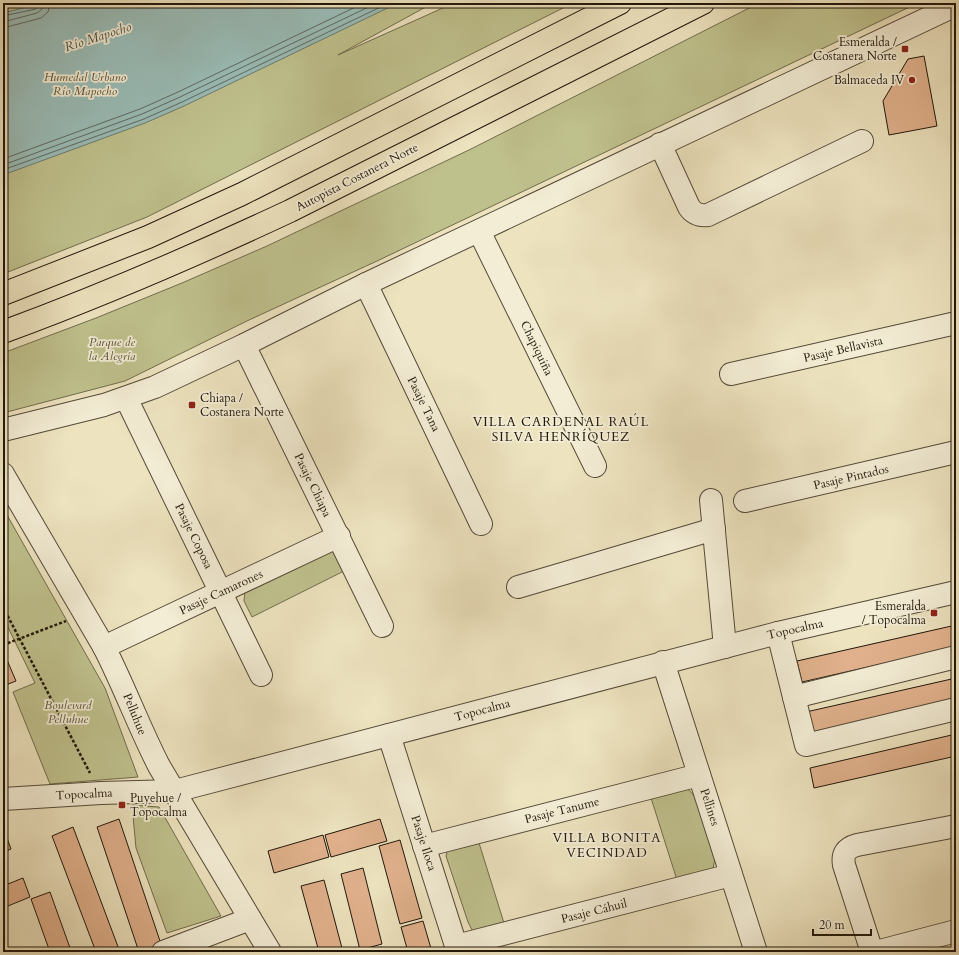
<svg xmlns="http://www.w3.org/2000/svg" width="959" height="955" font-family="Cardo,serif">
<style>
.green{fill:#bfc18d;stroke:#706c4c}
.water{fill:#9abdb8;stroke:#6a7b73}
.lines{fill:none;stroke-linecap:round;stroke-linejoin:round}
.shore{stroke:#5e6a62;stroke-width:1}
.building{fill:#e0b18c;stroke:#21170b}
.minor-casing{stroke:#544a38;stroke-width:24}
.highway-casing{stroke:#21170b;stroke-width:24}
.path{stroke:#21170b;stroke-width:2.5;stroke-dasharray:3 2;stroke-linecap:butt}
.minor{stroke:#f3edd5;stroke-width:22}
.highway{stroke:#ede3bf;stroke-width:22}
.poi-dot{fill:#8f2418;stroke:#f3edd5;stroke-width:1.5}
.labels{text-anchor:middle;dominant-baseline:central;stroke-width:3.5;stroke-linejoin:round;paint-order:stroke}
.poi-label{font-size:12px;fill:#21170b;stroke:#f3edd5;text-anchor:end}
.park-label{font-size:12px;font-style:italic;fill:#585238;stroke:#f3edd5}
.street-label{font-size:12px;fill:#21170b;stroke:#f3edd5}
.water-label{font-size:13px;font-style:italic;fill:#4b5148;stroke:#f3edd5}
.neighbourhood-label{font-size:13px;letter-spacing:1px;fill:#21170b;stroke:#f3edd5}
</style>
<rect width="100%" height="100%" fill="#ede3bf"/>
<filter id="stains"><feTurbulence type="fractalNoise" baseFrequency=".005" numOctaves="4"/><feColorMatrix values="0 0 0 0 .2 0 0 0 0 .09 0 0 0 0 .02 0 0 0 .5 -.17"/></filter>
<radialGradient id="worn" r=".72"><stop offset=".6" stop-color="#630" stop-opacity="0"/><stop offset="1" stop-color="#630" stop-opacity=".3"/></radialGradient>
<g class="green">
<polygon points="3,3 433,3 338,55 454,3 573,3 147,217 3,274"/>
<polygon points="759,3 918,3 377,261 249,320 125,381 3,413 3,353 96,318 182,283 267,246 471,149"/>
<polygon points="3,508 105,688 138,777 50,784 13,692 35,683 3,617"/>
<polygon points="323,550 334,551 344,571 252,617 244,601 245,590"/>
<polygon points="688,789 697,799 715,858 713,869 677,880 651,798"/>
<polygon points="132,805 159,807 221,916 167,933 136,848"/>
<polygon points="479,843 504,923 473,932 468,922 446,856 448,848"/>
</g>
<polygon class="water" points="42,3 398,3 184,106 145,123 3,175 3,13"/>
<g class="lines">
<g class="shore">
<polyline points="3,16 36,9 38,6 39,3"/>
<polyline points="3,22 37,13 42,9 44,3"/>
<polyline points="3,28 41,18 48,12 50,3"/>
<polyline points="3,159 140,109 178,92 364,3"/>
<polyline points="3,165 142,114 180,97 377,3"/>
<polyline points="3,170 144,119 182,102 389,3"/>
</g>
</g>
<g class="building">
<polygon points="924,56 937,126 889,135 883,101 908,59"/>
<polygon points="956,625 956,647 802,682 797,661"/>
<polygon points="7,660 16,681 3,686 3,662"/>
<polygon points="956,678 956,700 811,733 806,712"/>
<polygon points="956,734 956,756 814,788 810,768"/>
<polygon points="119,819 162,947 147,952 139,952 97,827"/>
<polygon points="380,819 387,841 331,857 325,835"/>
<polygon points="73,827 120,952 96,952 52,836"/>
<polygon points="4,830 11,849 3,852 3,831"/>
<polygon points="323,835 329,857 274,873 268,851"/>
<polygon points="400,840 422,918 400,924 379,846"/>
<polygon points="363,868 382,944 360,950 341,874"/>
<polygon points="23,878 30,897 3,908 3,886"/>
<polygon points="324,880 343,952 319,952 301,886"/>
<polygon points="50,892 70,948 61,952 50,952 31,899"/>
<polygon points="423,921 432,952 408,952 401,927"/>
<polygon points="382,947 383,952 363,952"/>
</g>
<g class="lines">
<g class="minor-casing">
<g id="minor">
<path d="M660 144 689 207C694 214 699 216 708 215L862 141"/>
<polyline points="479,231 595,466"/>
<polyline points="366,284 481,524"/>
<polyline points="244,345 382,626"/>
<polyline points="731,374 956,323"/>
<polyline points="126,398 261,675"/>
<polyline points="3,430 104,405 155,387 244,345 366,284 956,5"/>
<path d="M3 474 104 647C124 686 139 727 159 766L270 952"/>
<polyline points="711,500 725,647"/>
<polyline points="745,501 956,452"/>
<polyline points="518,587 714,529"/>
<polyline points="778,633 806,745 956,709"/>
<polyline points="104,647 339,536"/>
<polyline points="663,662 756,952"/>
<polyline points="794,697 956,657"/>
<polyline points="389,735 458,952"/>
<polyline points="3,799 101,793 175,791 778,633 956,592"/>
<polyline points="424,846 699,775"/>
<polyline points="456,946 731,875"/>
<polyline points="163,952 250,919"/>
<path d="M872 952 844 865C842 854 846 848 857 845L956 826"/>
<polyline points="876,952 956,931"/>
</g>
</g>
<g class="highway-casing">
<g id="highway">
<polyline points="3,294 148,237 242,194 620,3"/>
<path d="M3 332C101 296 196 255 290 211L703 3"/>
</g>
</g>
<g class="path">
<polyline points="3,607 90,773"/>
<polyline points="3,645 66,621"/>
</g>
<use href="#minor" class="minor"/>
<use href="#highway" class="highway"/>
</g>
<g class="poi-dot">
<rect x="901" y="45" width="8" height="8" rx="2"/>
<circle cx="912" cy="80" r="4"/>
<rect x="188" y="401" width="8" height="8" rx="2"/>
<rect x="930" y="609" width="8" height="8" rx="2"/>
<rect x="118" y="801" width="8" height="8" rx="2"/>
</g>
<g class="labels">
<g class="poi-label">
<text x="897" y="42">Esmeralda /<tspan x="897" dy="14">Costanera Norte</tspan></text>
<text x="904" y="80">Balmaceda IV</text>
<text x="200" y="398" text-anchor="start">Chiapa /<tspan x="200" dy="14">Costanera Norte</tspan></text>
<text x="926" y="606">Esmeralda<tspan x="926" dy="14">/ Topocalma</tspan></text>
<text x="130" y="798" text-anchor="start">Puyehue /<tspan x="130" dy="14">Topocalma</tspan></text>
</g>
<g class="park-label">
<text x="85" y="77">Humedal Urbano<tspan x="85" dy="14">Río Mapocho</tspan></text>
<text x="112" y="342">Parque de<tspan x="112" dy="14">la Alegría</tspan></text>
<text x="68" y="705">Boulevard<tspan x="68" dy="14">Pelluhue</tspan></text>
</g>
<g class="street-label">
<text transform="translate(357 177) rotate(-27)">Autopista Costanera Norte</text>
<text transform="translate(537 348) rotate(64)">Chapiquiña</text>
<text transform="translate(843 349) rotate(-13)">Pasaje Bellavista</text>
<text transform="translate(424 404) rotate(64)">Pasaje Tana</text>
<text transform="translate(851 477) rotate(-13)">Pasaje Pintados</text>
<text transform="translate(313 485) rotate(64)">Pasaje Chiapa</text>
<text transform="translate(194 536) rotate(64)">Pasaje Coposa</text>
<text transform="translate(221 592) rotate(-25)">Pasaje Camarones</text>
<text transform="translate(795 629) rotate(-13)">Topocalma</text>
<text transform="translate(482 710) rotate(-15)">Topocalma</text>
<text transform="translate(135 714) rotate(68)">Pelluhue</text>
<text transform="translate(84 794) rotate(-3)">Topocalma</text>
<text transform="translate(710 807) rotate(72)">Pellines</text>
<text transform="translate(562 810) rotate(-14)">Pasaje Tanume</text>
<text transform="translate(424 843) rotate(72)">Pasaje Iloca</text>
<text transform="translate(594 911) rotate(-14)">Pasaje Cáhuil</text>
</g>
<g class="water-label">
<text transform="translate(98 37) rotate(-18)">Río Mapocho</text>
</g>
<g class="neighbourhood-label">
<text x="561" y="422">VILLA CARDENAL RAÚL<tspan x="561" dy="15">SILVA HENRÍQUEZ</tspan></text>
<text x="607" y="838">VILLA BONITA<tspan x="607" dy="15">VECINDAD</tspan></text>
</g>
</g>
<rect width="959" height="955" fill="none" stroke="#ede3bf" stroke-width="16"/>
<rect x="4" y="4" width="951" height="947" fill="none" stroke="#21170b" stroke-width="2"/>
<rect x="8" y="8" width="943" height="939" fill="none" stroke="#21170b"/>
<path d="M813 929v6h58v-6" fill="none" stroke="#21170b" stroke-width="2"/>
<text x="819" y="929" font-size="12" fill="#21170b" stroke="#f3edd5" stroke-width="3" paint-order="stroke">20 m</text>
<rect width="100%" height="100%" filter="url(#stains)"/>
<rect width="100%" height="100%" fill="url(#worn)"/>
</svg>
